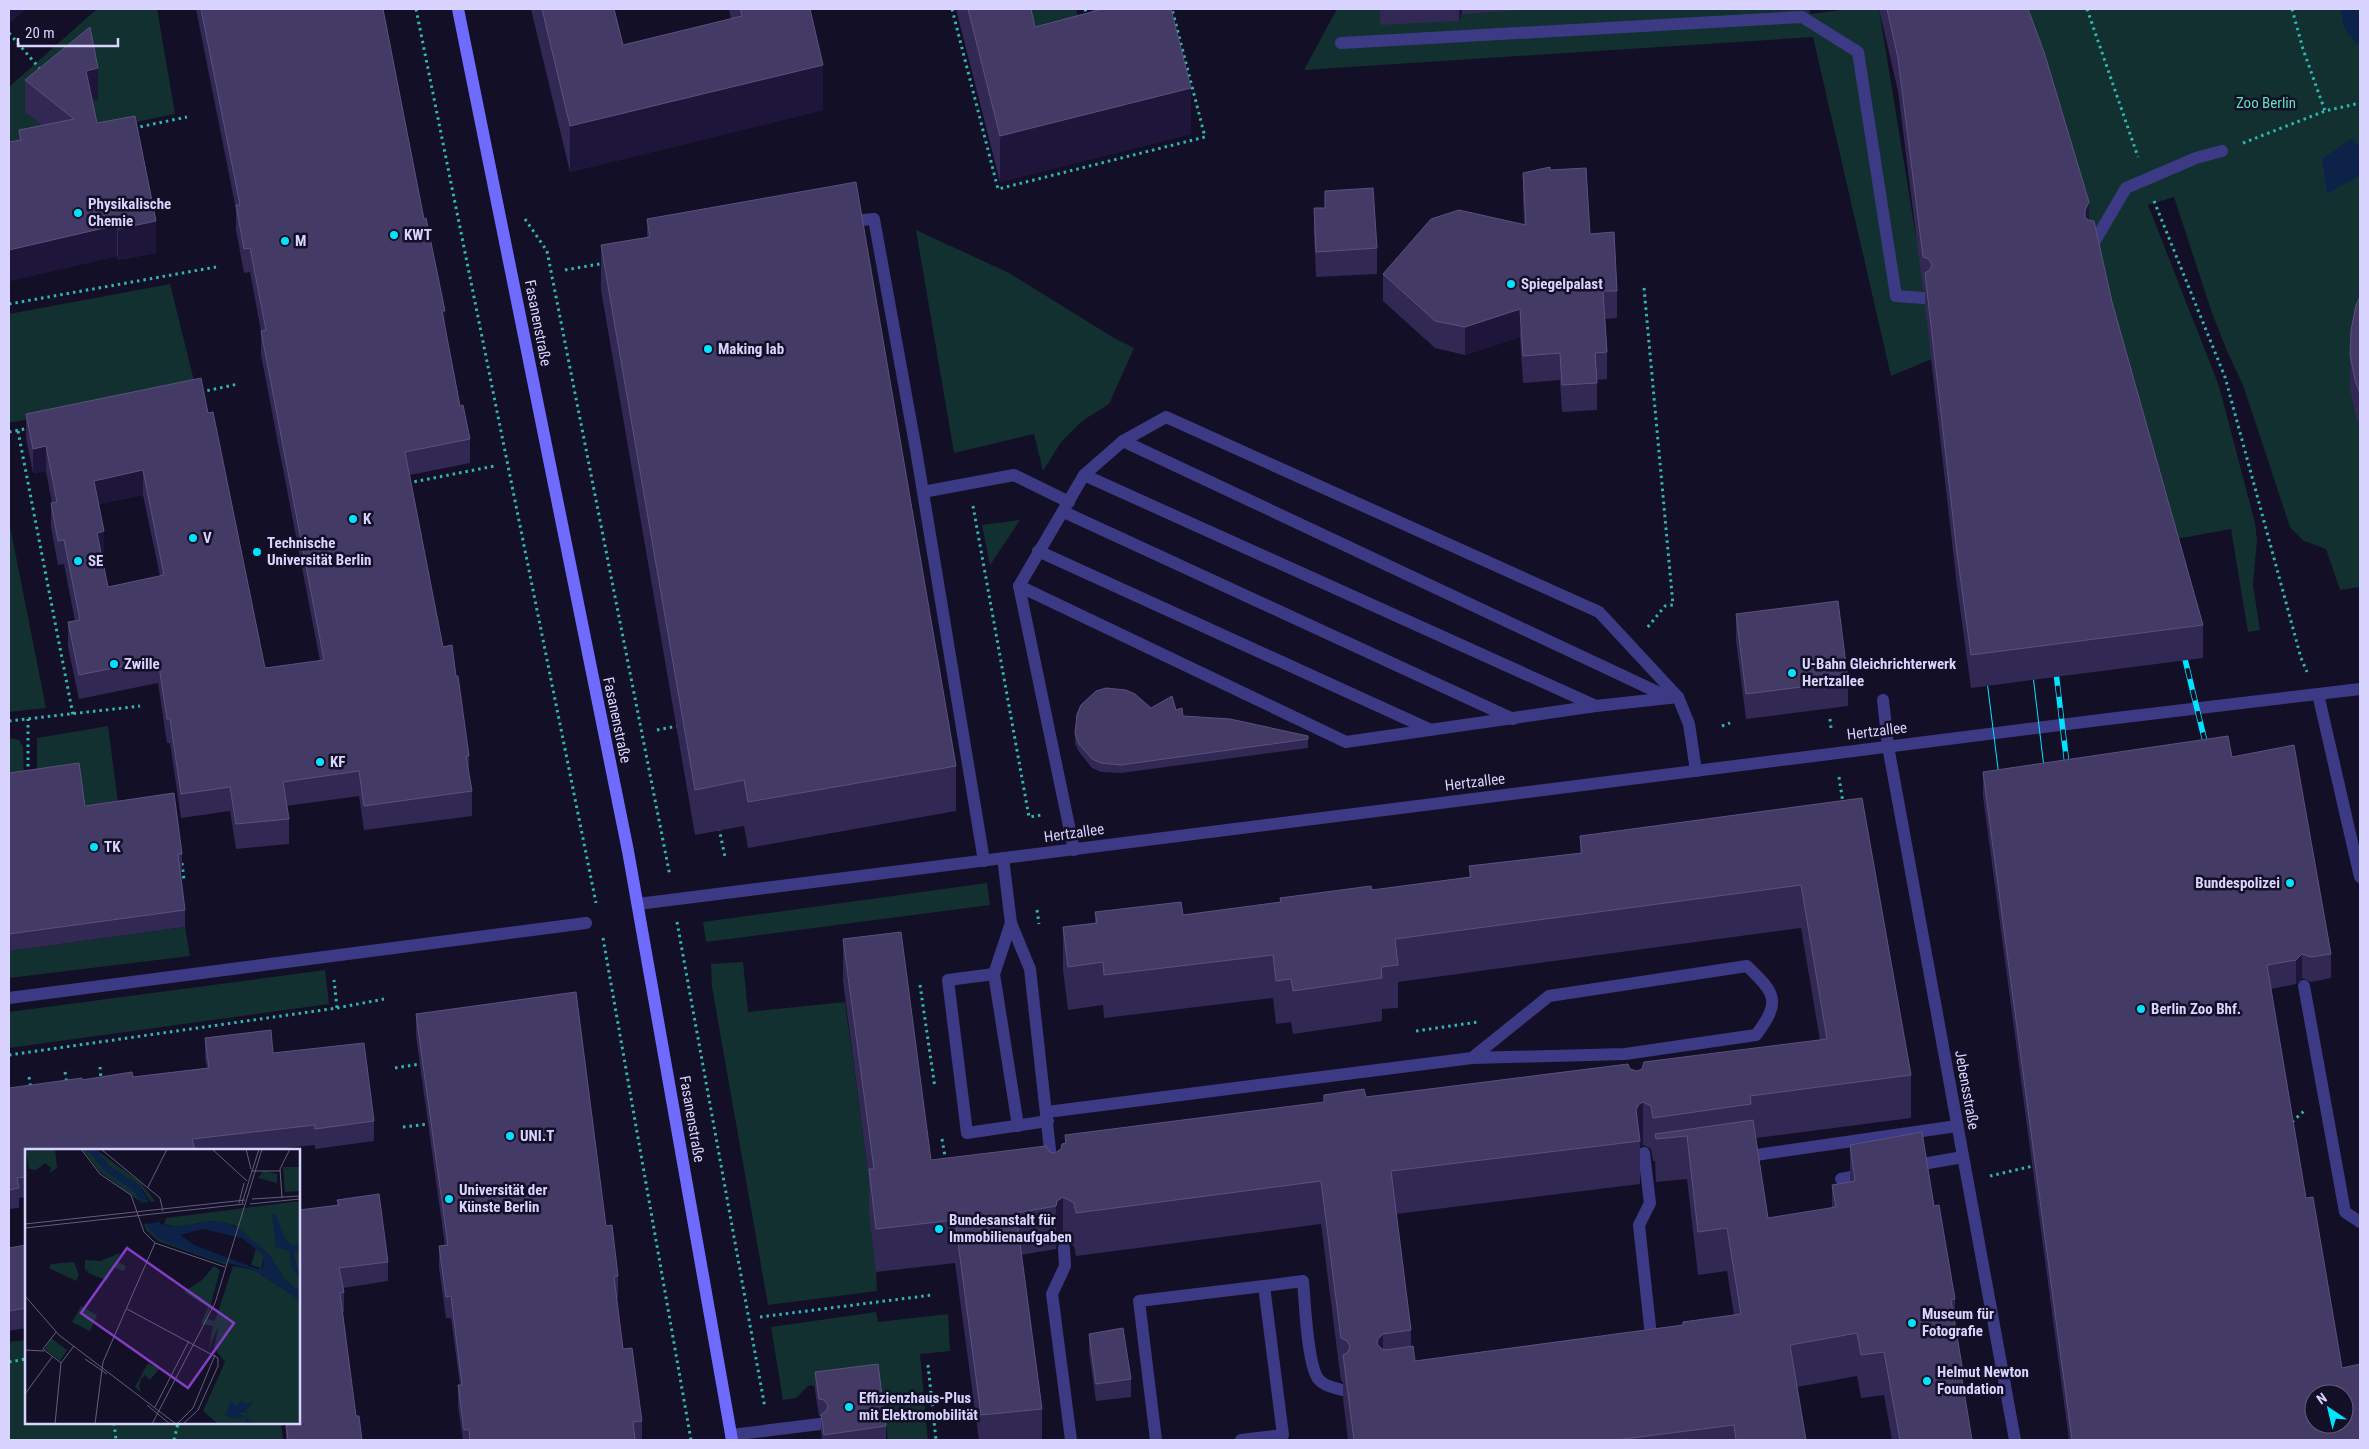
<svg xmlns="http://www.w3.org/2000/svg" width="2369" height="1449" font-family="'Roboto Condensed',sans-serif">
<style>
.green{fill:#12302f}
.water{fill:#0c2248}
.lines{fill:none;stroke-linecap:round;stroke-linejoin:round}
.path{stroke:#2fb8b0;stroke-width:3;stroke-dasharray:2.5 4;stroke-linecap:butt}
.lane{stroke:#3d3a85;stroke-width:12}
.street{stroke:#3d3a85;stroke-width:12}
.secondary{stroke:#6f6bff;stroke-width:12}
.tram{stroke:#00e5ff;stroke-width:1}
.rail-casing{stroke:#00e5ff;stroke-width:5.5}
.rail{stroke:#130f26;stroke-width:4;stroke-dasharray:11;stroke-linecap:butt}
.wall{fill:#312854;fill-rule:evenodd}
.shaded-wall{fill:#1d163a}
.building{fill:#433a66;stroke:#5a527e;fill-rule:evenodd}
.poi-dot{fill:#00e5ff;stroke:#130f26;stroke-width:2}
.labels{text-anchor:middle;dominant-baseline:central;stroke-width:5;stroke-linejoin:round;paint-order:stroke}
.park-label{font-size:15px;fill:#5fe0c0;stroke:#130f26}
.poi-label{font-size:15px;font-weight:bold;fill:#d9d4ff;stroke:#130f26;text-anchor:start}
.street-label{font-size:15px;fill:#d9d4ff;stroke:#130f26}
.inset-road{fill:none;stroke:#625e7d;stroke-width:1}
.view{fill:#843dc5;fill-opacity:0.15;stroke:#843dc5;stroke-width:2.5}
.inset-edge{fill:none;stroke:#d9d4ff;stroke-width:2.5}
</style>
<rect width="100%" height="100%" fill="#130f26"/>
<g class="green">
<polygon points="97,9 157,9 175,114 9,148 9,87"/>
<polygon points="1023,9 1076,9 1083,33 1033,45"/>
<polygon points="1337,9 1809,9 1810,14 1850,9 1879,9 1916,237 2074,180 2017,9 2360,9 2360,587 2340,590 2326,549 2304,541 2290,527 2243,385 2227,351 2212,313 2174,197 2148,205 2219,386 2255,523 2257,540 2253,585 2260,630 2248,632 2231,529 2171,540 1932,359 1891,376 1813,37 1304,70"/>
<polygon points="916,230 1009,273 1114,338 1134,348 1109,404 1082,421 1061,442 1043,471 1034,434 954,453"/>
<polygon points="170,284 195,385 9,423 9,314"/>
<polygon points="1020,520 990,565 982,525"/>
<polygon points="9,521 46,708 9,712"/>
<polygon points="108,726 120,818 85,823 37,787 37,738"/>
<polygon points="11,738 19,740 23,747 24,788 9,790 9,739"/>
<polygon points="987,883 990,905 706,942 703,922"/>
<polygon points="185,927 190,956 9,978 9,951"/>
<polygon points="743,962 748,1012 845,1002 874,1212 877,1291 768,1305 712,987 711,964"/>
<polygon points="325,970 329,1004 9,1048 9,1012"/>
<polygon points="876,1312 878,1322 948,1314 950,1351 920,1354 928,1440 888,1440 880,1378 814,1387 813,1385 808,1386 796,1398 783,1400 771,1327"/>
<polygon points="26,1340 26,1423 281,1423 283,1440 9,1440 9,1342"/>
</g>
<g class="water">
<path d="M2341 9H2360V45C2345 36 2343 26 2341 9Z"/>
<polygon points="2351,139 2360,147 2360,175 2327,194 2322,159"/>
</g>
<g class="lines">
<g class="path">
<polyline points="416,9 596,903"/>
<polyline points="952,9 998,189 1205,137 1172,9"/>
<polyline points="1085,9 1087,16"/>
<polyline points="2087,9 2138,157"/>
<polyline points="2292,9 2303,49 2325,111"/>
<polyline points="9,33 41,70"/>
<polyline points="134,128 187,117"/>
<polyline points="2243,143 2325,111 2360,103"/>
<polyline points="2154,201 2225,377 2301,658 2307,672"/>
<polyline points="525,219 547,251 670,876"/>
<polyline points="565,270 605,263"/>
<polyline points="1644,288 1673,605 1665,606 1647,628"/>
<polyline points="9,304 216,267"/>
<polyline points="201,392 238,384"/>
<polyline points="18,431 73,715"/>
<polyline points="9,432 29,428"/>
<polyline points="408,483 495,466"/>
<polyline points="973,506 1029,817 1042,815"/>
<polyline points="1830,719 1831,728"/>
<polyline points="9,721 140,706"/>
<polyline points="1722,726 1730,723"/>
<polyline points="657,730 678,726"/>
<polyline points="28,773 28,719"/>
<polyline points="1839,777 1843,803"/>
<polyline points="719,828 725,857"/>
<polyline points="182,863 184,880"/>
<polyline points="1037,910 1039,924"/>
<polyline points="677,922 765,1408"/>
<polyline points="603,938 691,1440"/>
<polyline points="920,985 935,1088"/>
<polyline points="337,1008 384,999"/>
<polyline points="1416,1031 1478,1022"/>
<polyline points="9,1055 337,1008 334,980"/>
<polyline points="100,1067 101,1079"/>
<polyline points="395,1068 420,1064"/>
<polyline points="65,1072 67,1084"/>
<polyline points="29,1077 31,1089"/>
<polyline points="2292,1122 2304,1111"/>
<polyline points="403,1127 428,1124"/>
<polyline points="942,1139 946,1162"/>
<polyline points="1990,1176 2033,1166"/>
<polyline points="760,1317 932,1295"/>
<polyline points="9,1362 26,1359"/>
<polyline points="928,1365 936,1440"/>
<polyline points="114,1423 116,1440"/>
<polyline points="174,1440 178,1423"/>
</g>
<g class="lane">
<polyline points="1341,43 1802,17 1858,52 1896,296 1924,298"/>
<polyline points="862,220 874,219 916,450 984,861"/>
<polyline points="2092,246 2126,188 2196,158 2222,151"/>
<polyline points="1123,441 1668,697"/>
<polyline points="1084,475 1596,706"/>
<polyline points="923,492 1014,475 1069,502"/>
<polyline points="1064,512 1513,719"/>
<polyline points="1038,551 1431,730"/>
<polyline points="1019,586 1346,742 1596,706 1678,697"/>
<polyline points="2318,694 2360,877"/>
<polyline points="1883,700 1888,746"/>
<polyline points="1074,850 1019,586 1084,475 1123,441 1166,417 1599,612 1678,697 1689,724 1696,771"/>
<polyline points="1003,858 1011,923 1030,969 1052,1168"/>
<polyline points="1011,923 994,974 948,980 967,1133 1048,1121"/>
<polyline points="994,974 1018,1126"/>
<polyline points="2304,986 2345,1212 2360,1222"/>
<path d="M1047 1112 1472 1058 1625 1054 1756 1035C1782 1001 1775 993 1747 966L1549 996 1472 1058"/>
<polyline points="1644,1153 1650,1203 1639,1225 1652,1345 1650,1345"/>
<polyline points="1742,1157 1957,1126"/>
<polyline points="1911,1166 1963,1157"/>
<polyline points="1841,1179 1867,1174"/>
<polyline points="1064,1248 1065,1266 1052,1294 1071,1440"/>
<path d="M1264 1286 1303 1281C1305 1303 1307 1356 1316 1375 1320 1385 1332 1387 1342 1390"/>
<polyline points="731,1435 820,1424"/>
<polyline points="1156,1440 1139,1301 1264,1286 1283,1435 1241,1440"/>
</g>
<g class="street">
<polyline points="1888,746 2015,1440"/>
<polyline points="638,904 2108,719 2360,689"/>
<polyline points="9,998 586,923"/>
</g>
<polyline class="secondary" points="458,9 628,851 732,1440"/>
<g class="tram">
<polyline points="2032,667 2045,776"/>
<polyline points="1986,673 2000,784"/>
</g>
<g class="rail-casing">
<g id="rail">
<polyline points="2182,647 2208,754"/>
<polyline points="2055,664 2068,773"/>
</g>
</g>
<use href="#rail" class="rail"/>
</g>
<g class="wall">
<path d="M196 9H383L460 406 470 439V463L410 475 443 647 456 676 469 756V777L472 791V816L364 830 359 796 286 806 289 819V844L236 849 230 811 181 818 170 743H167L158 683 79 699 68 647V622L75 621 64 564 58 565 51 527V503H52L46 471 33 473 26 438V414L208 413 265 668 320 661 261 355V331L250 272 244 273 236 230V209ZM143 495 160 576 108 587 102 556H104L99 504Z"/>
<polygon points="531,9 614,9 623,45 731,19 729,9 810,9 823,110 570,172"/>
<polygon points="956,9 1031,9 1035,27 1093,11 1092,9 1171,9 1191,134 1000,182"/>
<polygon points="1380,9 1539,9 1462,14 1459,21 1380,25"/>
<polygon points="1635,9 1655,9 1635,10"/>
<polygon points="1879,9 2028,9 2089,220 2203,625 2203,658 1971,688 1957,586 1925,306 1925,290 1923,290 1898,91"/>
<polygon points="25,80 98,100 92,101 97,123 156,253 118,260 117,256 9,281 9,142 19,140 19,130 42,125 25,112"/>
<polygon points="1550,170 1590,234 1617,291 1617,318 1605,319 1607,352 1607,379 1597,380 1597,410 1562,412 1560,380 1523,383 1520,337 1465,355 1435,348 1383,301 1383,274 1524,224 1523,200 1523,173"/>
<polygon points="1325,191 1377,248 1377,274 1316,277 1314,234 1314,208 1325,208"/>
<polygon points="647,219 956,766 956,811 748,848 744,826 695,835 601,290 601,245 647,237"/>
<polygon points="2360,297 2360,427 2355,413 2350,388 2350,355"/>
<polygon points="1736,614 1848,681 1848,706 1746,719 1736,640"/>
<polygon points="1151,708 1176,710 1183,716 1308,736 1308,748 1121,773 1101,772 1092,768 1079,752 1075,743 1075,734"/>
<polygon points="2232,757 2331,954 2331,978 2311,982 2302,978 2296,984 2271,989 2306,1198 2342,1368 2360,1440 2069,1440 1983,796 1983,772"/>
<polygon points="9,773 85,806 182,854 182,871 180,871 185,910 185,927 9,951"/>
<path d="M1862 798 1911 1075V1118L1756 1138 1768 1218 1832 1208V1185L1850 1182V1145L1934 1206 1955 1299V1323L1963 1372V1390L1972 1440H1892L1884 1395 1861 1398 1857 1376 1797 1387 1806 1440H1348L1343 1398V1382L1341 1381 1321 1224 1076 1256 1074 1246 1063 1240 1057 1244 1056 1249 1021 1255 1042 1409V1440H979L955 1263 876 1272 869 1212V1179L843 982V939L931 1160 1050 1152 1055 1153 1061 1149 1065 1143V1135L1324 1102V1095L1366 1097 1630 1069 1637 1071 1820 1040 1801 928 1398 982V1008L1382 1009V1021L1293 1034 1291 1022 1276 1024 1273 998 1104 1018 1103 1005 1068 1010 1063 970V927L1095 923V912L1183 915 1469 877V866L1580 853V836ZM1643 1145 1651 1149 1653 1161H1655L1656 1182 1687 1179 1698 1275 1727 1271 1734 1315 1683 1325 1415 1361 1411 1346V1330L1396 1214 1640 1184V1146Z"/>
<polygon points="416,1014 606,1226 618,1276 618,1298 616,1299 623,1349 642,1421 642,1440 463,1440 458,1407 458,1385 460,1385 451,1318 446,1318 439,1268 439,1246 445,1246 416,1036"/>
<polygon points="205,1038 273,1053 374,1121 374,1141 315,1149 315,1145 267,1150 26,1150 26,1197 19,1198 19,1208 9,1209 9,1088 82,1080 133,1077 207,1068 205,1058"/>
<polygon points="337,1200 388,1262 388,1281 343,1288 344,1292 344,1312 342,1312 356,1416 362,1440 286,1440 286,1423 299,1423 337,1205"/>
<polygon points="26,1245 26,1328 9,1331 9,1248"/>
<polygon points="1089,1334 1131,1379 1131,1397 1096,1401 1089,1351"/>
<polygon points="815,1372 886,1426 886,1440 822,1440 821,1432 821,1416 819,1416 815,1390"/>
</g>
<g class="shaded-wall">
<polygon points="9,9 26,9 9,24"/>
<polygon points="1459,9 1462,9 1462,14 1459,21"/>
<polygon points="823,65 823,110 570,172 570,126"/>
<polygon points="98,68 98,100 86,102 86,71"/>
<polygon points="1191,88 1191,134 1000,182 1000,136"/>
<polygon points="2089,202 2089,235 2085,242 2085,210"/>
<polygon points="156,221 156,253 118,260 118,229"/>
<polygon points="117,225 117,256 9,281 9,250"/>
<polygon points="1520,309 1520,337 1465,355 1465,327"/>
<polygon points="442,311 445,311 445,335"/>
<polygon points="46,446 46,471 33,473 33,449"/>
<polygon points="143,470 143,495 94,505 94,481"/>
<polygon points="104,531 104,556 97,557 97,533"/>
<polygon points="2302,954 2302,978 2296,984 2296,960"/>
<polygon points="1643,1102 1643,1145 1640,1146 1636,1110 1639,1104"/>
<polygon points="1063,1197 1063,1240 1057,1244 1056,1249 1056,1206 1057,1201"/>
<polygon points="1383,1334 1383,1377 1377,1344 1378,1339"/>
</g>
<g class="building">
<path d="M201 9H383L424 219 426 218 445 311H442L460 406 463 405 470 439 405 452 443 647 452 645 456 676H458L469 756H466L472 791 364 806 359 771 283 782 289 819 236 824 230 787 181 794 170 719H167L158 659 79 675 68 622 80 620 64 540 58 541 51 503 57 502 46 446 33 449 26 414 201 378 208 413 213 412 265 668 324 660 261 331 266 330 250 248 244 249 236 205H240ZM143 470 164 575 108 587 97 533 104 531 94 481Z"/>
<polygon points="542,9 614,9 623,45 742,16 740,9 810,9 823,65 570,126"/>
<polygon points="968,9 1031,9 1035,27 1103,9 1171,9 1191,88 1000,136"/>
<polygon points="1887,9 2028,9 2044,52 2089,202 2085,210 2085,217 2088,220 2094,221 2112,302 2203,625 1971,655 1957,553 1925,273 1930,270 1932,265 1929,259 1923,257 1898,58"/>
<polygon points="90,27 98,68 86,71 97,123 135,116 156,221 118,229 117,225 9,250 9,142 21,140 19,130 74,119 25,80"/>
<polygon points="1550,167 1550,170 1586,168 1590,234 1614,232 1617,291 1603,291 1607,352 1595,353 1597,383 1562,385 1560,353 1523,356 1520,309 1465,327 1435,321 1383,274 1431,219 1459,210 1526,225 1523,173"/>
<polygon points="856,182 956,766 748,802 744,780 695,790 601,245 650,237 647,219"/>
<polygon points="1373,188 1377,248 1316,252 1314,208 1325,208 1325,191"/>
<polygon points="2360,297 2360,394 2355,380 2350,355 2351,330 2356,305"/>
<polygon points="1838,601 1848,681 1746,694 1736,614"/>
<polygon points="1106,688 1126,690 1135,694 1151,708 1172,696 1176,710 1182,708 1183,716 1230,719 1308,736 1308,739 1121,765 1101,763 1092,759 1079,744 1075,734 1077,714 1081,705 1096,691"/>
<path d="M2228 736 2232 757 2294 745 2331 954 2311 957 2302 954 2296 960 2267 965 2306 1198 2313 1197 2342 1368 2360 1364V1440H2072L1983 772ZM2314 1394H2344V1424H2314Z"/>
<polygon points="79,763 85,806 174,793 182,854 178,854 185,910 9,934 9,773"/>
<polygon points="1862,798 1911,1075 1750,1096 1751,1104 1653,1118 1651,1106 1643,1102 1639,1104 1636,1110 1640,1141 1391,1171 1411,1330 1383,1334 1378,1339 1377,1344 1382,1349 1386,1350 1413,1346 1415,1361 1683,1325 1683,1322 1741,1314 1727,1228 1698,1232 1687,1136 1656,1139 1655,1134 1753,1120 1768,1218 1836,1207 1832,1185 1855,1181 1850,1145 1922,1132 1934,1206 1939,1205 1955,1299 1951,1300 1963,1372 1961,1373 1972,1440 1900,1440 1884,1352 1861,1355 1857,1333 1790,1345 1806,1440 1736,1440 1734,1425 1616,1440 1354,1440 1343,1355 1348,1352 1350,1346 1347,1341 1341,1338 1321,1181 1076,1213 1074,1203 1063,1197 1057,1201 1056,1206 1016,1213 1042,1409 981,1415 955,1220 876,1229 869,1169 874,1169 843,939 901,932 931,1160 1046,1146 1050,1152 1055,1153 1061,1149 1062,1144 1066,1143 1065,1135 1324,1102 1324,1095 1364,1089 1366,1097 1628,1064 1630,1069 1637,1071 1642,1069 1644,1062 1827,1039 1801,885 1395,939 1398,965 1381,967 1382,978 1293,991 1291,979 1276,981 1273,955 1104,975 1103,962 1068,967 1063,927 1097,923 1095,912 1181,902 1183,915 1281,902 1280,898 1371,886 1372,890 1471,877 1469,866 1582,853 1580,836"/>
<polygon points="576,992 606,1226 612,1225 618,1276 614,1277 623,1349 632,1348 642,1421 633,1422 635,1440 470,1440 469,1429 464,1430 458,1385 462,1385 451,1296 446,1297 439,1246 448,1245 416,1014"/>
<polygon points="271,1030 273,1053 364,1043 374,1121 315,1129 315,1125 192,1139 195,1150 26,1150 26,1177 17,1178 19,1188 9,1190 9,1088 82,1078 82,1080 132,1072 133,1077 209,1068 205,1038"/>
<polygon points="379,1194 388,1262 339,1268 344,1292 340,1293 356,1416 359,1416 362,1440 288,1440 286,1426 289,1425 288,1423 299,1423 299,1210 339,1205 337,1200"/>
<polygon points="26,1245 26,1308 9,1311 9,1248"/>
<polygon points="1123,1328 1131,1379 1096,1384 1089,1334"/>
<polygon points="878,1364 886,1426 824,1435 821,1415 827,1410 828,1405 824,1400 819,1399 815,1372"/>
</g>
<g class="poi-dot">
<circle cx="78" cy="213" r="5"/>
<circle cx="394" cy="235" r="5"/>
<circle cx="285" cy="241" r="5"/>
<circle cx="1511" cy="284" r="5"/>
<circle cx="708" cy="349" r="5"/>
<circle cx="353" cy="519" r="5"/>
<circle cx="193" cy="538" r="5"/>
<circle cx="257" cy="552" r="5"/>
<circle cx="78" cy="561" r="5"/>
<circle cx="114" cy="664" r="5"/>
<circle cx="1792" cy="673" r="5"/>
<circle cx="320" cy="762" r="5"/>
<circle cx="94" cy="847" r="5"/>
<circle cx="2290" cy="883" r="5"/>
<circle cx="2141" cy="1009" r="5"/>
<circle cx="510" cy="1136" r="5"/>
<circle cx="449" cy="1199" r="5"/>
<circle cx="939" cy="1229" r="5"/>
<circle cx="1912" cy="1323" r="5"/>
<circle cx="1927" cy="1381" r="5"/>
<circle cx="849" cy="1407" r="5"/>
</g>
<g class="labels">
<g class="park-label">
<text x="2266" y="103">Zoo Berlin</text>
</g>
<g class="poi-label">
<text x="88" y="204">Physikalische<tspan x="88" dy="17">Chemie</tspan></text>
<text x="404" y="235">KWT</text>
<text x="295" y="241">M</text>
<text x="1521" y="284">Spiegelpalast</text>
<text x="718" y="349">Making lab</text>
<text x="363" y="519">K</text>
<text x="203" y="538">V</text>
<text x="267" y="543">Technische<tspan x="267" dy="17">Universität Berlin</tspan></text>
<text x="88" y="561">SE</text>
<text x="124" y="664">Zwille</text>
<text x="1802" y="664">U-Bahn Gleichrichterwerk<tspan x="1802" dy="17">Hertzallee</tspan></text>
<text x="330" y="762">KF</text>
<text x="104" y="847">TK</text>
<text x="2280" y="883" text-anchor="end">Bundespolizei</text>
<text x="2151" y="1009">Berlin Zoo Bhf.</text>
<text x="520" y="1136">UNI.T</text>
<text x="459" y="1190">Universität der<tspan x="459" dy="17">Künste Berlin</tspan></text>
<text x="949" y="1220">Bundesanstalt für<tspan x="949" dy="17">Immobilienaufgaben</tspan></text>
<text x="1922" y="1314">Museum für<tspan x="1922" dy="17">Fotografie</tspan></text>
<text x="1937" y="1372">Helmut Newton<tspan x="1937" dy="17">Foundation</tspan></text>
<text x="859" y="1398">Effizienzhaus-Plus<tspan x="859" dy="17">mit Elektromobilität</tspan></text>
</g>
<g class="street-label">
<text transform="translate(538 323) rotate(79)">Fasanenstraße</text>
<text transform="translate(617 720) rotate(78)">Fasanenstraße</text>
<text transform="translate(1877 731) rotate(-7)">Hertzallee</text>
<text transform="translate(1475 782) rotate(-7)">Hertzallee</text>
<text transform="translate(1074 833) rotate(-8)">Hertzallee</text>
<text transform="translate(1967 1090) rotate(80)">Jebensstraße</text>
<text transform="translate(692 1119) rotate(80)">Fasanenstraße</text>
</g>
</g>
<g transform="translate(25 1149)">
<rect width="275" height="275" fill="#130f26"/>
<path d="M57 0H62L83 24 108 40 117 54 74 22ZM70 0 115 33 130 52 126 53 115 37 84 17ZM1 1H30L32 19 24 24 26 19 20 14 11 21 4 20ZM258 18H275V42L260 43ZM238 22 252 25V34L233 29ZM275 52V143L260 131 244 106 209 76 187 72 152 78 139 75 141 69ZM122 74 124 80 181 107 203 112 201 116 133 92 121 81 119 75ZM231 100 239 107 236 119 226 116ZM95 104 92 113 101 117 99 122 88 118 82 132 61 123 66 119 60 122V111L75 112ZM49 113 54 126 51 132 24 119 26 115ZM189 117 195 121 182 170 190 172 208 117 229 121 275 151V275H193L178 262 200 213 189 199 194 176 184 199 188 177 176 175 183 158 159 143 177 131ZM56 157 72 166 65 182 47 173ZM26 189 42 201 35 212 20 200ZM123 214 134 220 125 231 120 226 116 230 114 238 117 244 110 238Z" fill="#12302f"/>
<path d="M62 0H70L84 17 115 37 136 75 152 78 187 72 205 75 217 82 244 106 260 131 275 143V151L229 121 178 107 136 91 124 80 122 74H126L111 44 80 22ZM178 80 217 89 239 107 238 118 232 120 169 96 155 86ZM250 64 260 89 267 96 275 97V101L268 103 275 129 267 119 264 102 251 98 247 65ZM206 251 210 257 216 252 221 255 229 252 220 262 226 263 211 264 222 268 225 275H222L220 268 210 270 200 266Z" fill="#0c2248" fill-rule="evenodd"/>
<path d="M128 53 134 73 120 75 123 72 116 54Z" fill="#130f26"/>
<path class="inset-road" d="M56 0 75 25 106 46 119 83 130 94 200 118M76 0 135 49 138 62M187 0 222 32M221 0 226 20M226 22H255M123 38 142 0M257 49 255 20 265 0M227 50 275 47M214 54 219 34M217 54 234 0M225 55 275 50M0 75 220 51M0 79 219 55M0 147 34 186 151 275M102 160 193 209V217L173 261 158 275M31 183 18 200 36 214M0 201 19 202M60 210 82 225M36 214 49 197M0 245 27 208M122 256 145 275M130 258 164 192M30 275 36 214M70 275 78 213 130 94M127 275 190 154 237 0M152 275 168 259 190 206"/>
<path class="view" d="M102 99 209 174 163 239 56 164Z"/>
<rect width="275" height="275" class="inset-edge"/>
</g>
<rect width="2369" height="1449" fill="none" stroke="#d9d4ff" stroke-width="20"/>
<g transform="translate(2329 1409) rotate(325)"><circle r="24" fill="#130f26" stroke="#625e7d"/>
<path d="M0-4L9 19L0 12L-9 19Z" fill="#00e5ff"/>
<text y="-8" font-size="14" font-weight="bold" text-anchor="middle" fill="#d9d4ff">N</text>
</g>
<path d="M18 38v8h100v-8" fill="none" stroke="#d9d4ff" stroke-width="2.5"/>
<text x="25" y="38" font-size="15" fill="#d9d4ff" stroke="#130f26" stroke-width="4" paint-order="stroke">20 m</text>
</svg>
